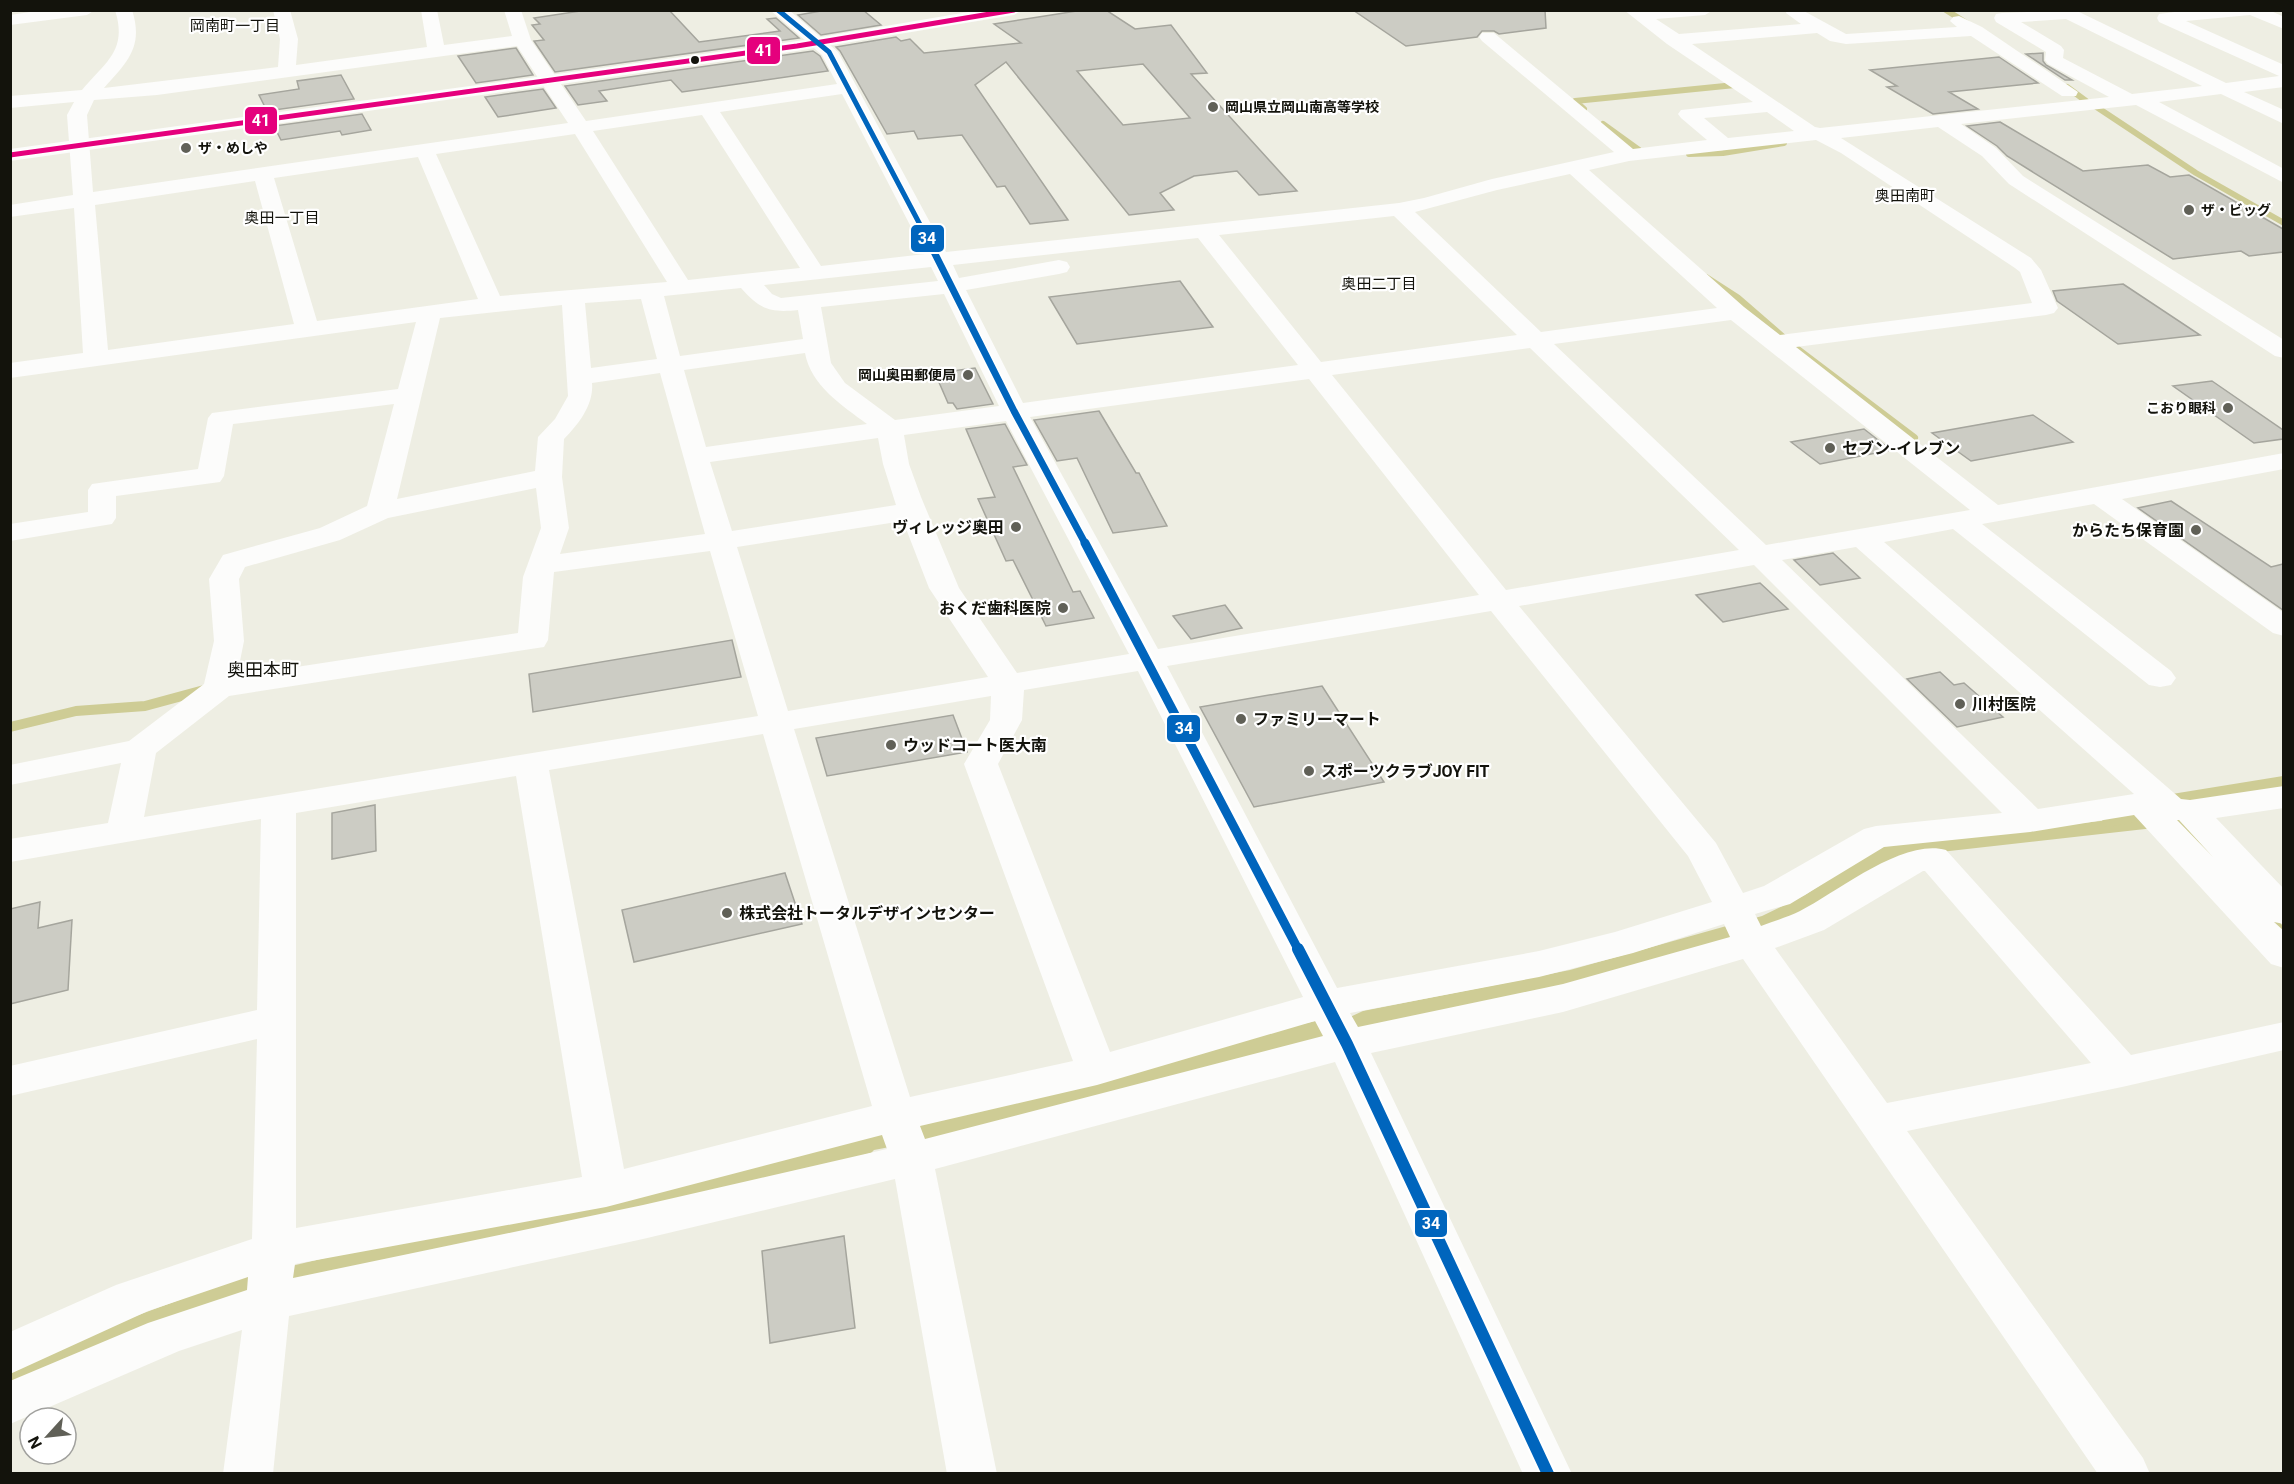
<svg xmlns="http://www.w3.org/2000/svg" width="2294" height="1484" font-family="Roboto,'Noto Sans JP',sans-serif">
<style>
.water{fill:#cecc95}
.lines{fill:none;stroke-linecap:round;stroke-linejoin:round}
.stream-far2{stroke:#cecc95;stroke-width:6}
.stream-far1{stroke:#cecc95;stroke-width:8}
.stream{stroke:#cecc95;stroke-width:10}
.building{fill:#ccccc4;stroke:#a5a59d;stroke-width:1.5;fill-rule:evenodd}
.minor{fill:#fcfcfb;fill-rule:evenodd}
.highway{fill:#fcfcfb;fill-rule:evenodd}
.bus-1-casing{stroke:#fff;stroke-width:8}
.bus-2-far3-casing{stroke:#fff;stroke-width:8}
.bus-2-far2-casing{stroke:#fff;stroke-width:10}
.bus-2-far1-casing{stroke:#fff;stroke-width:14}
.bus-2-casing{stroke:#fff;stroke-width:16}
.bus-1{stroke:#e5007d;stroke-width:5}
.bus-2-far3{stroke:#0065bd;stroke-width:5}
.bus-2-far2{stroke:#0065bd;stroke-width:7}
.bus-2-far1{stroke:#0065bd;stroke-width:9}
.bus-2{stroke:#0065bd;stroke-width:12}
.bus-dot{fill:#13130c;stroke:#fff;stroke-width:2}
.poi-dot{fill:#606057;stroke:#fff;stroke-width:2}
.labels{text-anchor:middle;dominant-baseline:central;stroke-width:4.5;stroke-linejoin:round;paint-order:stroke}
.far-poi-label{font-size:14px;font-weight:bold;fill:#13130c;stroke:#fff;text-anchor:start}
.far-neighbourhood-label{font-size:15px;fill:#13130c;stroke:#fff}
.poi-label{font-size:16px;font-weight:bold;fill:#13130c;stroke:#fff;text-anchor:start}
.neighbourhood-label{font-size:18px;fill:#13130c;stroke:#fff}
.line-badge{stroke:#fff;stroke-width:2}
.badge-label{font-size:16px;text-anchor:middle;font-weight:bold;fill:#fff}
</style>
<rect width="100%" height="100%" fill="#eeeee3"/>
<polygon class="water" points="2283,776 2283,791 2199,803 2197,833 2283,926 2283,947 2163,827 1905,856 1788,925 1574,984 921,1141 874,1150 871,1153 11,1391 11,1369 79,1337 233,1280 1302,1024 1348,1014 1350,1017 1363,1011 1570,970 1762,916 1805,895 1881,845 2155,815 2172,794"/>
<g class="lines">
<g class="stream-far2">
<polyline points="1946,10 1968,24"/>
<polyline points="2067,87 2086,101"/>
<polyline points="2095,106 2196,173 2284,223"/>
<polyline points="1584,109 1575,101 1735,85"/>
<polyline points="1603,124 1639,150"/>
<polyline points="1689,154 1723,153 1784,143"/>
</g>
<g class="stream-far1">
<polyline points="1706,278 1737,298 1783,338"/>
<polyline points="1795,348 1914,438"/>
</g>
<g class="stream">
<polyline points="10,727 76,711 145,706 204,690"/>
<polyline points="2107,822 2148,815"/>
</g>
</g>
<g class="building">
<polygon points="587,10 669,10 699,42 780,31 767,19 776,18 799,38 555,72 534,41 544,40 532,25 540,24 534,18"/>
<polygon points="827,10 863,10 881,25 821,35 798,15"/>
<path d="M1083 10H1106L1135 29 1171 25 1207 73 1191 74 1297 191 1259 195 1237 171 1194 176 1160 193 1174 210 1129 215 1006 62 975 85 1068 220 1030 224 1005 186 997 187 962 135 918 139 914 131 887 134 840 51 836 47 896 37 901 41 910 39 924 53 1021 43 994 24ZM1143 64 1190 118 1123 125 1077 71Z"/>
<polygon points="1353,10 1545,10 1546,28 1499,34 1494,31 1482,31 1477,37 1406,46"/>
<polygon points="516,48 533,75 476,83 458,56"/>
<polygon points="813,51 820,56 828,71 682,92 671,80 599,91 607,101 578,105 565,86"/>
<polygon points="2043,53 2043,61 2046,65 2072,80 2065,80 2026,54"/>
<polygon points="1999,57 2038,83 1949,92 1978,109 1933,114 1887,87 1897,86 1870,70"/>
<polygon points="341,75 354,99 267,111 259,95 299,89 297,81"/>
<polygon points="543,89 556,108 498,117 485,97"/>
<polygon points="362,114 371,130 342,135 340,131 281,140 274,126"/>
<polygon points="2000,122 2083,171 2148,165 2170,177 2189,175 2283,229 2283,252 2249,256 2241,251 2173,259 2007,156 1997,146 1967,126"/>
<polygon points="1180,281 1213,327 1077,344 1049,297"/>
<polygon points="2123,284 2200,335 2118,344 2057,301 2053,291"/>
<polygon points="975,368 993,404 957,409 953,403 948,403 935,373"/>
<polygon points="2212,381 2283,430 2283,439 2254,443 2173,386"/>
<polygon points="1099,411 1136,473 1139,473 1167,526 1113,533 1077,458 1057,461 1034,420"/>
<polygon points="2033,415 2073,442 1971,461 1932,433"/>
<polygon points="1005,424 1027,465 1013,467 1073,592 1080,591 1094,618 1046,626 1013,560 1006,561 978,499 995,497 966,429"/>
<polygon points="1864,429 1891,450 1820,464 1791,442"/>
<polygon points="2171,501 2271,567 2283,564 2283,610 2138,508"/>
<polygon points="1833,553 1860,578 1820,585 1794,560"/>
<polygon points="1760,583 1788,609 1723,622 1696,595"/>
<polygon points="1225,605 1242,628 1191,639 1173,616"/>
<polygon points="732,640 741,677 533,712 529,674"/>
<polygon points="1940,672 1954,685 1964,683 2003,717 1957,727 1907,679"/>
<polygon points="1322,686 1384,782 1254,807 1200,707"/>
<polygon points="953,715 967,752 827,776 816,738"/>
<polygon points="375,805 376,851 332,859 332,813"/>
<polygon points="785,873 802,924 634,962 622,910"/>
<polygon points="40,902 38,928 72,920 68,990 10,1004 10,909"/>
<polygon points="844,1236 855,1328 770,1343 762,1251"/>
</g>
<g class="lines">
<g class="minor">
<polygon points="44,10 95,10 87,15 10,25 10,15"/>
<path d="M115 10H132C144 47 127 62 104 88L278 67 280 39 273 10H290L298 39 296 65 427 47 421 10H437L444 45 512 36 504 10H521L531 40 586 121 837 84 822 55 770 10H789L838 52 946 252 1399 203 1424 198 1492 179 1614 152 1482 41 1479 37 1482 33H1494L1633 149 1707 140 1681 118 1678 114 1681 110 1753 102 1667 44 1624 10H1713L1705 15 1656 19 1679 34 1801 24 1786 13 1787 10H1802L1846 34 1957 27 1950 21 1953 17 1959 16 1982 27 2078 92 2076 96H2062L1971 36 1846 44 1830 41 1817 33 1692 44 1815 127 1820 128 2109 97 2048 64 2045 60 2046 52 1996 22 1994 18 1996 14 2002 13 2075 10 2226 83 2279 76 2159 22 2157 18 2159 14 2190 10H2269L2284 17V29L2250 15 2186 21 2284 65V87L2244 92 2284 110V124L2221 94 2159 102 2284 169V183L2136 105 1961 124 1996 148 2023 176 2284 340V358L2275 356 2009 184 1982 156 1938 127 1841 138 2031 258 2041 270 2058 308 2054 313 2046 315 1796 347 1998 505 2284 453V469L2122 499 2284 613V636L2273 633 2094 504 1982 524 2171 671 2176 678 2171 685 2160 687 2149 685 1953 529 1884 542 2181 799 2190 800 2284 786V808L2216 818 2284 889V924L2274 922 2284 931V968L2271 964 2134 815 2030 832 1884 847 1790 904 1755 914 1761 926C1774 921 1788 917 1800 911 1839 891 1903 838 1946 850L2131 1055 2284 1022V1050L2122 1087 1907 1131 2143 1458 2150 1474H2098L1743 959 1563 1012 1371 1053 1572 1474H1523L1335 1062 935 1169 997 1474H947L895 1179 643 1239 289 1316 273 1474H223L242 1330 179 1351 10 1424V1381L148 1323 247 1290 248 1277 148 1311 10 1374V1332L116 1285 252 1239 257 1039 10 1096V1066L257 1010 261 819 10 862V839L108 823 121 763 10 785V765L129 741 204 684 214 641 209 579 223 555 320 528 367 506 394 404 233 424 224 476 220 482 116 496V518L112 524 10 541V524L88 512V490L92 484 198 469 208 418 212 413 398 389 416 322 10 378V363L83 353 74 208 10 217V205L73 195 67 115 74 102 10 108V96L82 90C105 62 128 51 115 10ZM2066 19 2202 86 2132 94 2063 58 2064 50 2061 46 2021 22ZM517 46 568 123 93 192 87 115 94 100 157 95ZM842 94 925 254 821 266 720 112ZM1767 112 1794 131 1728 138 1704 118ZM702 115 800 268 688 280 593 131ZM575 134 667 282 500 296 436 154ZM1816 140 1841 153 2015 268 2020 272 2032 303 1780 335 1744 307 1589 170 1629 161ZM418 157 478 299 317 321 274 178ZM1570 174 1717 308 1541 332 1415 212 1497 190ZM255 181 294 324 108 350 95 205ZM1394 216 1517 335 1321 362 1219 235ZM1198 238 1298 365 1023 403 966 290 1059 274 1067 272 1070 267 1067 262 1059 260 959 278 953 265ZM931 267 938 281 781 298 772 294 764 285ZM741 288C760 309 769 313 798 310L803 339 680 356 664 296ZM944 294 999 406 895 420 845 383 831 363 821 307ZM641 299 657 359 591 368 585 303ZM562 305 568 396 555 419 538 437 535 471 397 499 440 318ZM1731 320 1970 510 1766 545 1554 344ZM1530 348 1739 550 1506 590 1332 375ZM805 353C811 386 843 406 867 424L706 447 684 370ZM660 373 705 534 560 554 569 528 562 477 564 439C579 424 594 404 592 383ZM1309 379 1479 595 1158 649 1030 417ZM1006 421 1129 654 1017 673 959 588 921 497 909 464 904 435ZM878 438 883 464 896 505 732 531 710 462ZM536 488 541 528 523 577 518 633 237 676 244 641 239 579 245 567 340 540 388 518ZM903 521 929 588 988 677 788 711 737 547ZM1856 547 2134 794 2038 809 1782 560ZM710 551 758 716 144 817 156 753 229 696 544 647 548 640 554 572ZM1754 565 2002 813 1876 826 1864 829 1764 886 1743 893 1716 843 1519 606ZM1491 611 1688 856 1712 902 1615 932 1539 951 1337 988 1167 666ZM1138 671 1303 997 1110 1052 998 764 1022 720 1024 690ZM991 696 990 720 964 764 1073 1061 910 1097 794 729ZM763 734 872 1106 624 1169 549 770ZM516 776 582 1177 296 1228V813ZM2177 820H2179L2213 857ZM1923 871H1925L2091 1063 1887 1103 1775 948 1824 930ZM1724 924 1730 937 1563 984 1358 1027 1350 1013 1539 977 1633 953ZM1315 1021 1323 1036 925 1139 920 1126 1097 1085ZM882 1135 887 1149 643 1205 293 1278 295 1264 606 1207Z"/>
</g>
<polygon class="highway" points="980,10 1022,10 1014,15 797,51 10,161 10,149 797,41"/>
<g class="bus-1-casing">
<polyline id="bus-1" points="10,155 797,46 1014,10"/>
</g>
<g class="bus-2-far3-casing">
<polyline id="bus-2-far3" points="778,10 829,52 926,236"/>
</g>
<g class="bus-2-far2-casing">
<polyline id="bus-2-far2" points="925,234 1014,411 1086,545"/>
</g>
<g class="bus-2-far1-casing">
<polyline id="bus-2-far1" points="1085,543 1299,951"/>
</g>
<g class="bus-2-casing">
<polyline id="bus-2" points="1298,949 1347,1044 1548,1474"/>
</g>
<use href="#bus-1" class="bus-1"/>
<use href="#bus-2-far3" class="bus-2-far3"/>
<use href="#bus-2-far2" class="bus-2-far2"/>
<use href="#bus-2-far1" class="bus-2-far1"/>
<use href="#bus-2" class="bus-2"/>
</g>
<circle class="bus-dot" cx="695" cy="60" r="5"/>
<g class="poi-dot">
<circle cx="1213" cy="107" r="6"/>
<circle cx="186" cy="148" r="6"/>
<circle cx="2189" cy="210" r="6"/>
<circle cx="968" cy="375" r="6"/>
<circle cx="2228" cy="408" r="6"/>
<circle cx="1830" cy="448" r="6"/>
<circle cx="1016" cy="527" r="6"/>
<circle cx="2196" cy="530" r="6"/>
<circle cx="1063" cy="608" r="6"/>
<circle cx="1960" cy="704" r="6"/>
<circle cx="1241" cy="719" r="6"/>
<circle cx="891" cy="745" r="6"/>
<circle cx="1309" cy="771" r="6"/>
<circle cx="727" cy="913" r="6"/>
</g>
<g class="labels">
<g class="far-poi-label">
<text x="1225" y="107">岡山県立岡山南高等学校</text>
<text x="198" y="148">ザ・めしや</text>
<text x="2201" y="210">ザ・ビッグ</text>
<text x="956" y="375" text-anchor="end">岡山奥田郵便局</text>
<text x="2216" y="408" text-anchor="end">こおり眼科</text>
</g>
<g class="far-neighbourhood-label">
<text x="235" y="26">岡南町一丁目</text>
<text x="1905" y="196">奥田南町</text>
<text x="282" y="218">奥田一丁目</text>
<text x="1379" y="284">奥田二丁目</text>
</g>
<g class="poi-label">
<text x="1842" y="448">セブン-イレブン</text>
<text x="1004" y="527" text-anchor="end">ヴィレッジ奥田</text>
<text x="2184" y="530" text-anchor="end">からたち保育園</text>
<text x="1051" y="608" text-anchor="end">おくだ歯科医院</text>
<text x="1972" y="704">川村医院</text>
<text x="1253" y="719">ファミリーマート</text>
<text x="903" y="745">ウッドコート医大南</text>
<text x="1321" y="771">スポーツクラブJOY FIT</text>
<text x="739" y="913">株式会社トータルデザインセンター</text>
</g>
<g class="neighbourhood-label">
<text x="263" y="669">奥田本町</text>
</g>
</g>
<g class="line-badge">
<rect x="746" y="36" width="35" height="29" rx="6" fill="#e5007d"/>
<rect x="244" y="106" width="34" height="29" rx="6" fill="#e5007d"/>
<rect x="910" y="224" width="35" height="29" rx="6" fill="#0065bd"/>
<rect x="1166" y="714" width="35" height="29" rx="6" fill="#0065bd"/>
<rect x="1414" y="1209" width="34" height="29" rx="6" fill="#0065bd"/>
</g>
<g class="badge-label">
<text x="764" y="56">41</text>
<text x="261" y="126">41</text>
<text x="927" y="244">34</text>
<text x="1184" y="734">34</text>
<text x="1431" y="1229">34</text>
</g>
<rect width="2294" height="1484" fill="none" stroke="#13130c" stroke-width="24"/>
<g transform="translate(48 1436) rotate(243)"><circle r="28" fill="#ffffff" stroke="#a1a19e" stroke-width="1.5"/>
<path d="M0-4.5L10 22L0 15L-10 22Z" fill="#606057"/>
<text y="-9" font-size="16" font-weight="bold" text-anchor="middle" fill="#13130c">N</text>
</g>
</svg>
